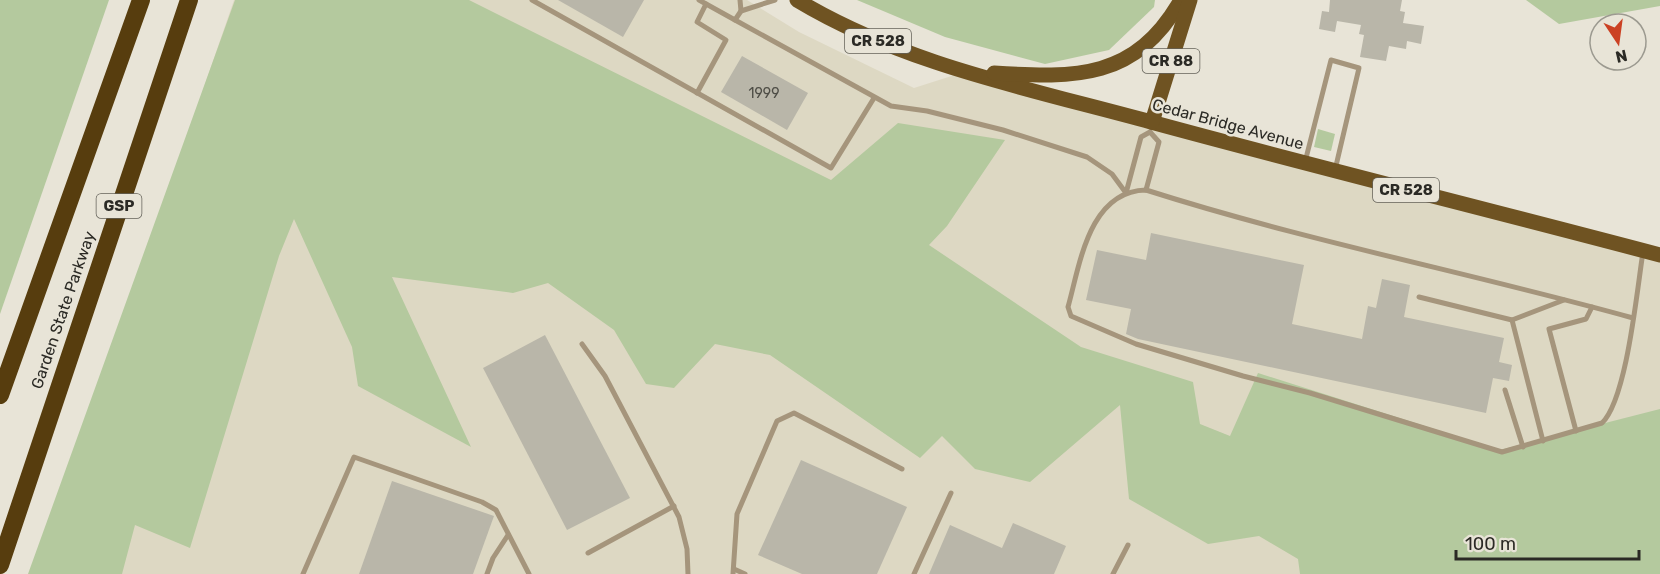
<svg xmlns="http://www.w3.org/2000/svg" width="1660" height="574" font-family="Rubik,sans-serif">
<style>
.built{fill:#ddd8c3}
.green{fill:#b4c99e}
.building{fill:#b9b6a9}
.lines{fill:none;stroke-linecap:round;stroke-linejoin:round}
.service{stroke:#a5957c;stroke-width:5}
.primary{stroke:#6f5322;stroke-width:15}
.motorway{stroke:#573d0e;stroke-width:18}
.labels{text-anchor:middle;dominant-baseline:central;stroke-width:5;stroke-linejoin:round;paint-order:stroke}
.number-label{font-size:14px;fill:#4e4d46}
.shield{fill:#e8e4d7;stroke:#64625a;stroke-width:1.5}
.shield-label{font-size:15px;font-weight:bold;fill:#2b2a25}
.street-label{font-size:16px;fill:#2b2a25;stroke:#e8e4d7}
</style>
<rect width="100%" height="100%" fill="#e8e4d7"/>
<polygon class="built" points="234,0 747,0 799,32 914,88 964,72 1660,256 1660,574 36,574"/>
<g class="green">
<polygon points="0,0 109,0 0,314"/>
<polygon points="235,0 469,0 831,180 898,123 1005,140 947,226 929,245 1081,347 1193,382 1200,424 1230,436 1258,373 1500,450 1660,409 1660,574 1300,574 1298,559 1259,536 1208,544 1129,499 1120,405 1030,482 975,469 942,436 920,458 770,355 715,344 674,388 646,384 614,330 548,283 513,293 392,277 471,447 358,386 352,347 294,219 279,256 190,548 135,525 122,574 28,574"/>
<polygon points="857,0 1155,0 1154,7 1109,50 1045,64 945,37"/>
<polygon points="1526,0 1660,0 1660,6 1559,24"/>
<polygon points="1318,129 1335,134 1331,151 1314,147"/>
</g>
<g class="building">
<polygon points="558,0 644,0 623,37"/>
<polygon points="1330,0 1402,0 1400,11 1405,12 1403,23 1424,26 1421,44 1407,41 1406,49 1389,46 1386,61 1360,57 1364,35 1359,34 1361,25 1337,21 1335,32 1319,29 1322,11 1329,12"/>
<polygon points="742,56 808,93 787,130 721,92"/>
<polygon points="1151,233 1304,265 1292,324 1362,339 1368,306 1376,308 1382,279 1410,285 1404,317 1504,338 1499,362 1512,365 1509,381 1493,378 1486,413 1138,339 1126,334 1131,309 1086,300 1097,250 1146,260"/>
<polygon points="545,335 630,498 567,530 483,368"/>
<polygon points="801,460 907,507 877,574 802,574 758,555"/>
<polygon points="392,481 494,516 473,574 359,574"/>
<polygon points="1013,523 1066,546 1054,574 929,574 950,525 1002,548"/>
</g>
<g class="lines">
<g class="service">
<polyline points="532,0 831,168 874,98"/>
<polyline points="699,0 735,20"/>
<polyline points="740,0 741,11"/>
<polyline points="775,0 741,11 735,20 891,106 927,111 1003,130 1087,157 1112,174 1126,193"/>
<polyline points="697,93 726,40 697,22 706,4"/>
<polyline points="1305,162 1331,60 1359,68 1335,170"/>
<polyline points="1146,190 1159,142 1150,132"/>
<polyline points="1126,193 1141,137 1150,132"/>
<polyline points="1419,297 1512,320 1543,441"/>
<path d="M1633 318C1471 273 1306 241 1146 190 1089 191 1080 264 1068 307L1071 316 1136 344 1243 376 1310 393 1502 452 1602 423C1627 399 1637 289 1643 252"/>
<polyline points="1512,320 1564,300"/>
<polyline points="582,344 605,376 679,517 687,549 688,574"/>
<polyline points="1505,390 1523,447"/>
<polyline points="1576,431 1549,329 1586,319 1592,307"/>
<polyline points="588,553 674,506"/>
<polyline points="734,569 745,574"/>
<polyline points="303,574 354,457 482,502 496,510 529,574"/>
<polyline points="487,574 493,558 508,535"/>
<polyline points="733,574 737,514 777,421 794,413 902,469"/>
<polyline points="914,574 951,493"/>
<polyline points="1113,574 1128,545"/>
</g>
<g class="primary">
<path d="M797 0C905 65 1031 89 1151 122 1320 168 1490 210 1660 255"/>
<path d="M994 73C1076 78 1135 80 1181 0"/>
<polyline points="1152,122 1190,0"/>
</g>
<g class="motorway">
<polyline points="0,395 141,0"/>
<polyline points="0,565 189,0"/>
</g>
</g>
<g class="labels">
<g class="number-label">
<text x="764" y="93">1999</text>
</g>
<g class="shield">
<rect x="845" y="29" width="66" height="24" rx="4.5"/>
<rect x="1142.5" y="49" width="57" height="24" rx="4.5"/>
<rect x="1373" y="178" width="66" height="24" rx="4.5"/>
<rect x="96.5" y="194" width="45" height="24" rx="4.5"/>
</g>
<g class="shield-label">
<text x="878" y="41">CR 528</text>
<text x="1171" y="61">CR 88</text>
<text x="1406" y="190">CR 528</text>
<text x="119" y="206">GSP</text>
</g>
<g class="street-label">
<text transform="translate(1228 124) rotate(15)">Cedar Bridge Avenue</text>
<text transform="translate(63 310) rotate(-71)">Garden State Parkway</text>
</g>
</g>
<g transform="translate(1618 42) rotate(167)"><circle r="28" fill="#e8e4d7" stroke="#9c9a90" stroke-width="1.5"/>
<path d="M0-4.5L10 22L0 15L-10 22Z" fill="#cb4123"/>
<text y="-9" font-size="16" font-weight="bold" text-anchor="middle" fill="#2b2a25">N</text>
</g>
<path d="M1456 550v9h183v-9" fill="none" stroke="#2b2a25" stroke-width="3"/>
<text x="1465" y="550" font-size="18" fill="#2b2a25" stroke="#e8e4d7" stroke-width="4.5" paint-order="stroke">100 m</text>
</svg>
